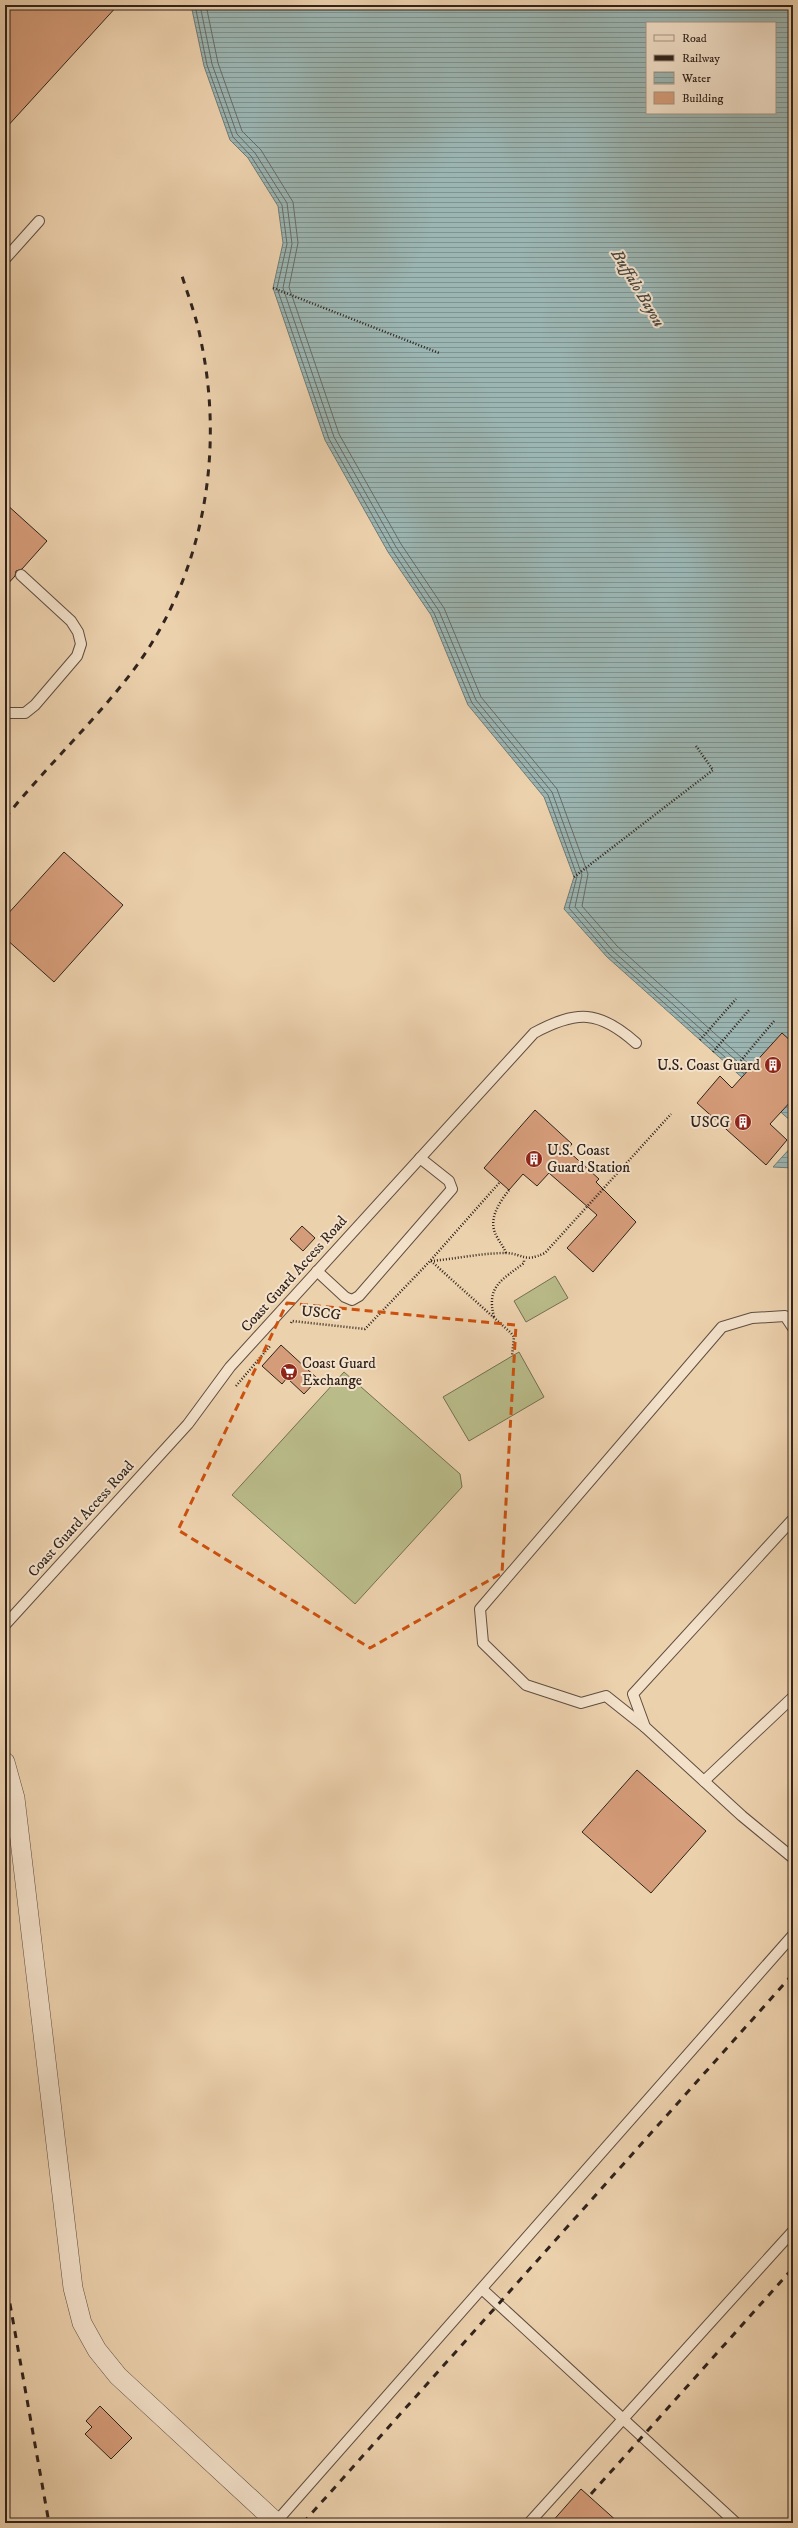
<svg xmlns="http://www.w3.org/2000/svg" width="798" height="2528" font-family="'IM FELL DW Pica',serif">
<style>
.pitch{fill:#b9bb89;stroke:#746f52}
.water{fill:url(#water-rules);stroke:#707b76;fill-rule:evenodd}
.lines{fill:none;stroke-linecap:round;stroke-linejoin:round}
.shore{stroke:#666c67;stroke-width:1}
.building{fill:#d59c79;stroke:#30231c}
.service-casing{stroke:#5f4e40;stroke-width:12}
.minor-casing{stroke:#5f4e40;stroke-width:20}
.path{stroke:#30231c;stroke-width:2.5;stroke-dasharray:1 2;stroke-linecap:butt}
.service{stroke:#f3e1ca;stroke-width:10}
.minor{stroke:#f3e1ca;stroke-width:19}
.rail{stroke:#30231c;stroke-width:3;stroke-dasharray:7 7;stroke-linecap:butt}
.marked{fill:none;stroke:#cc510e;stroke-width:3;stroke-dasharray:8 5;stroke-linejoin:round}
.labels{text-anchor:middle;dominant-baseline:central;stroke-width:4;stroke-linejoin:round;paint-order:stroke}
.poi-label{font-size:15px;fill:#30231c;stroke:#f3e1ca;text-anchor:end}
.street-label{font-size:15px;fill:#30231c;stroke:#f3e1ca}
.water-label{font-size:16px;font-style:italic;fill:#4b4842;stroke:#f3e1ca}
</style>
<defs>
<pattern id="water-rules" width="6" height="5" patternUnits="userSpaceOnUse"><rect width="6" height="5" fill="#9bb5b2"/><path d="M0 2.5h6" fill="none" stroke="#7f9390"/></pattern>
</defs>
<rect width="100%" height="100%" fill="#ecd1ad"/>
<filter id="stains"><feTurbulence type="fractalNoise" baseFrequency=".005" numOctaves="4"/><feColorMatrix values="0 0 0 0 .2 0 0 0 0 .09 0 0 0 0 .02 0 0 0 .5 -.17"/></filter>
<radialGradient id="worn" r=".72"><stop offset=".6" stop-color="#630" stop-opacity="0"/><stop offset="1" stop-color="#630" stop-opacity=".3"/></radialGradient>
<g class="pitch">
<polygon points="555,1276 568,1298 526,1322 514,1301"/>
<polygon points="519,1352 544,1397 469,1441 443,1397"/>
<polygon points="344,1372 460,1474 462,1487 355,1604 232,1495"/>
</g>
<g class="water">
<path d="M191 5H793V1123L607 957 564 909 574 877 544 797 468 705 431 615 388 552 325 440 273 288 283 243 278 206 248 158 230 140 204 66ZM647 23H775V113H647Z"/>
<polygon points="793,1145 793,1168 773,1167"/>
</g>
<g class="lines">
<g class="shore">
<polyline points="195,5 207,65 233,137 251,156 282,205 287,244 277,288 329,439 392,550 434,613 472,703 548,795 577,876 569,908 609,954 744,1074"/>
<polyline points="200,5 212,64 237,134 255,153 287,203 292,244 283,288 334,437 396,547 439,611 476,700 552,792 582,875 575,907 613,951 747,1070"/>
<polyline points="206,5 218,63 242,131 261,150 293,202 298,243 289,287 339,434 401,544 444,608 481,697 557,789 588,874 582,906 617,946 751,1066"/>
</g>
</g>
<g class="building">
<polygon points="5,5 118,5 5,129"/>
<polygon points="5,503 47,541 22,569 16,571 15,576 5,587"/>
<polygon points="64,852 123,905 54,982 5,938 5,917"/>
<polygon points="782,1033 793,1043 793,1099 770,1124 787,1140 766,1165 697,1103 720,1076 732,1088"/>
<polygon points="535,1110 572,1144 567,1150 599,1179 596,1182 636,1222 593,1272 567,1248 597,1215 549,1173 537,1186 523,1174 509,1190 484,1168"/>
<polygon points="302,1226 315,1238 303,1251 290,1239"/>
<polygon points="281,1345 318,1379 304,1394 287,1378 282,1384 262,1366"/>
<polygon points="637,1770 706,1831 651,1893 582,1832"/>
<polygon points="100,2406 132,2438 111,2459 85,2434 92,2427 86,2421"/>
<polygon points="581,2489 619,2523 551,2523"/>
</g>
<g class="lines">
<g class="service-casing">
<g id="service">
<polyline points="5,259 39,221"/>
<polyline points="5,713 25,713 35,705 77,656 81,644 78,632 71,621 21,575"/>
<polyline points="317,1271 345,1297 352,1300 359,1296 452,1189 449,1181 420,1158"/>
<polyline points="793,1519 633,1694 645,1727 742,1816 793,1858"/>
<path d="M5 1625 188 1424 230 1367 534 1033C577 1010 599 1010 636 1043"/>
<polyline points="645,1727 606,1696 581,1703 526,1685 483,1643 480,1609 722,1327 752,1318 785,1316 793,1328"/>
<polyline points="704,1781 793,1697"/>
<polyline points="482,2289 736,2523"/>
<polyline points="276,2522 793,1935"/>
<polyline points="529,2523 793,2231"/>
</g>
</g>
<g class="minor-casing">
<polyline id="minor" points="5,1762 15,1798 73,2288 82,2323 97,2350 118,2376 277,2523"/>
</g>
<g class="path">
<polyline points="273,288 439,353"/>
<polyline points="574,877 713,770 696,746"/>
<polyline points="700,1040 736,999"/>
<polyline points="713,1052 749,1010"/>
<polyline points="733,1070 774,1021"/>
<path d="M506 1253C504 1247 500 1243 497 1237 487 1220 499 1203 509 1190"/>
<path d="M431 1261C455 1259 481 1253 506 1253 525 1254 523 1263 545 1253L671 1114"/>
<polyline points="431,1261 511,1333 514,1337 512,1356"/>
<path d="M494 1317C486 1286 502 1280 524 1263V1259"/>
<polyline points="291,1323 292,1321 365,1329 430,1261 500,1182"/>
<polyline points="236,1386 270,1346"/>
</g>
<use href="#service" class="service"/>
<use href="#minor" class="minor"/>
<g class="rail">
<path d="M5 818C45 768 93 723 132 672 203 578 225 455 201 341 197 319 189 298 182 276"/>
<polyline points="5,2276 49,2523"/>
<polyline points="591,2494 793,2268"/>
<polyline points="303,2523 793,1974"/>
</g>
</g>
<path class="marked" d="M287 1303 516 1325 502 1573 370 1648 178 1530Z"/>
<defs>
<g id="building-disc" transform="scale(0.9)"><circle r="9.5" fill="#8f2418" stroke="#f3e1ca"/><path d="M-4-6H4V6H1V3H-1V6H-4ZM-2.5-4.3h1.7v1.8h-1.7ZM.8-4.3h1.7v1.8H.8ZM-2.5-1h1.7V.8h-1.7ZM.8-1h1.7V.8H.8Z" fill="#fff"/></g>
<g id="supermarket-disc" transform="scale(0.9)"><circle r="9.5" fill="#8f2418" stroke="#f3e1ca"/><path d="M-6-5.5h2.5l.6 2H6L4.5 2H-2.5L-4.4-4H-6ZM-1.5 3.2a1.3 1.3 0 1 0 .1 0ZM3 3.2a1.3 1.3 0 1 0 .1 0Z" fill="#fff"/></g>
</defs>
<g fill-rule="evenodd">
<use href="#building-disc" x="773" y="1065"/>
<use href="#building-disc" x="743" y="1122"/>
<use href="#building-disc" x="534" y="1159"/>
<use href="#supermarket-disc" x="289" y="1372"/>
</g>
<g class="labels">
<g class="poi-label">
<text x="760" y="1065">U.S. Coast Guard</text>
<text x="730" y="1122">USCG</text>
<text x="547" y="1150" text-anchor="start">U.S. Coast<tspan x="547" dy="17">Guard Station</tspan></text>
<text x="302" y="1363" text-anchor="start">Coast Guard<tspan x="302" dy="17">Exchange</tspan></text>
</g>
<g class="street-label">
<text transform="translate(294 1274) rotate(-48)">Coast Guard Access Road</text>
<text transform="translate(321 1313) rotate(6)">USCG</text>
<text transform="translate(81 1519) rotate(-48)">Coast Guard Access Road</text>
</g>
<g class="water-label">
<text transform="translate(638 288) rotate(59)">Buffalo Bayou</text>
</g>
</g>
<rect width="798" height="2528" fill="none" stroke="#ecd1ad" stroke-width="20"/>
<rect x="6" y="6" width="786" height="2516" fill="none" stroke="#30231c" stroke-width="2"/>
<rect x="10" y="10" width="778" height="2508" fill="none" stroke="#30231c"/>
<rect x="646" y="22" width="130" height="92" fill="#f3e1ca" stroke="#a59584"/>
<rect x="654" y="35" width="20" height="6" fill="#f3e1ca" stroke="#a59584"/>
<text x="682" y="42" font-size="12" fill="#30231c">Road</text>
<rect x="654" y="55" width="20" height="6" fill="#30231c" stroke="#a59584"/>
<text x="682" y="62" font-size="12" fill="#30231c">Railway</text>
<rect x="654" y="72" width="20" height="12" fill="url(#water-rules)" stroke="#a59584"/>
<text x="682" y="82" font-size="12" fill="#30231c">Water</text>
<rect x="654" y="92" width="20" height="12" fill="#d59c79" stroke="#a59584"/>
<text x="682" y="102" font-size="12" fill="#30231c">Building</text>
<rect width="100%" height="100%" filter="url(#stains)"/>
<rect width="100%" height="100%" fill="url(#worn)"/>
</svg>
